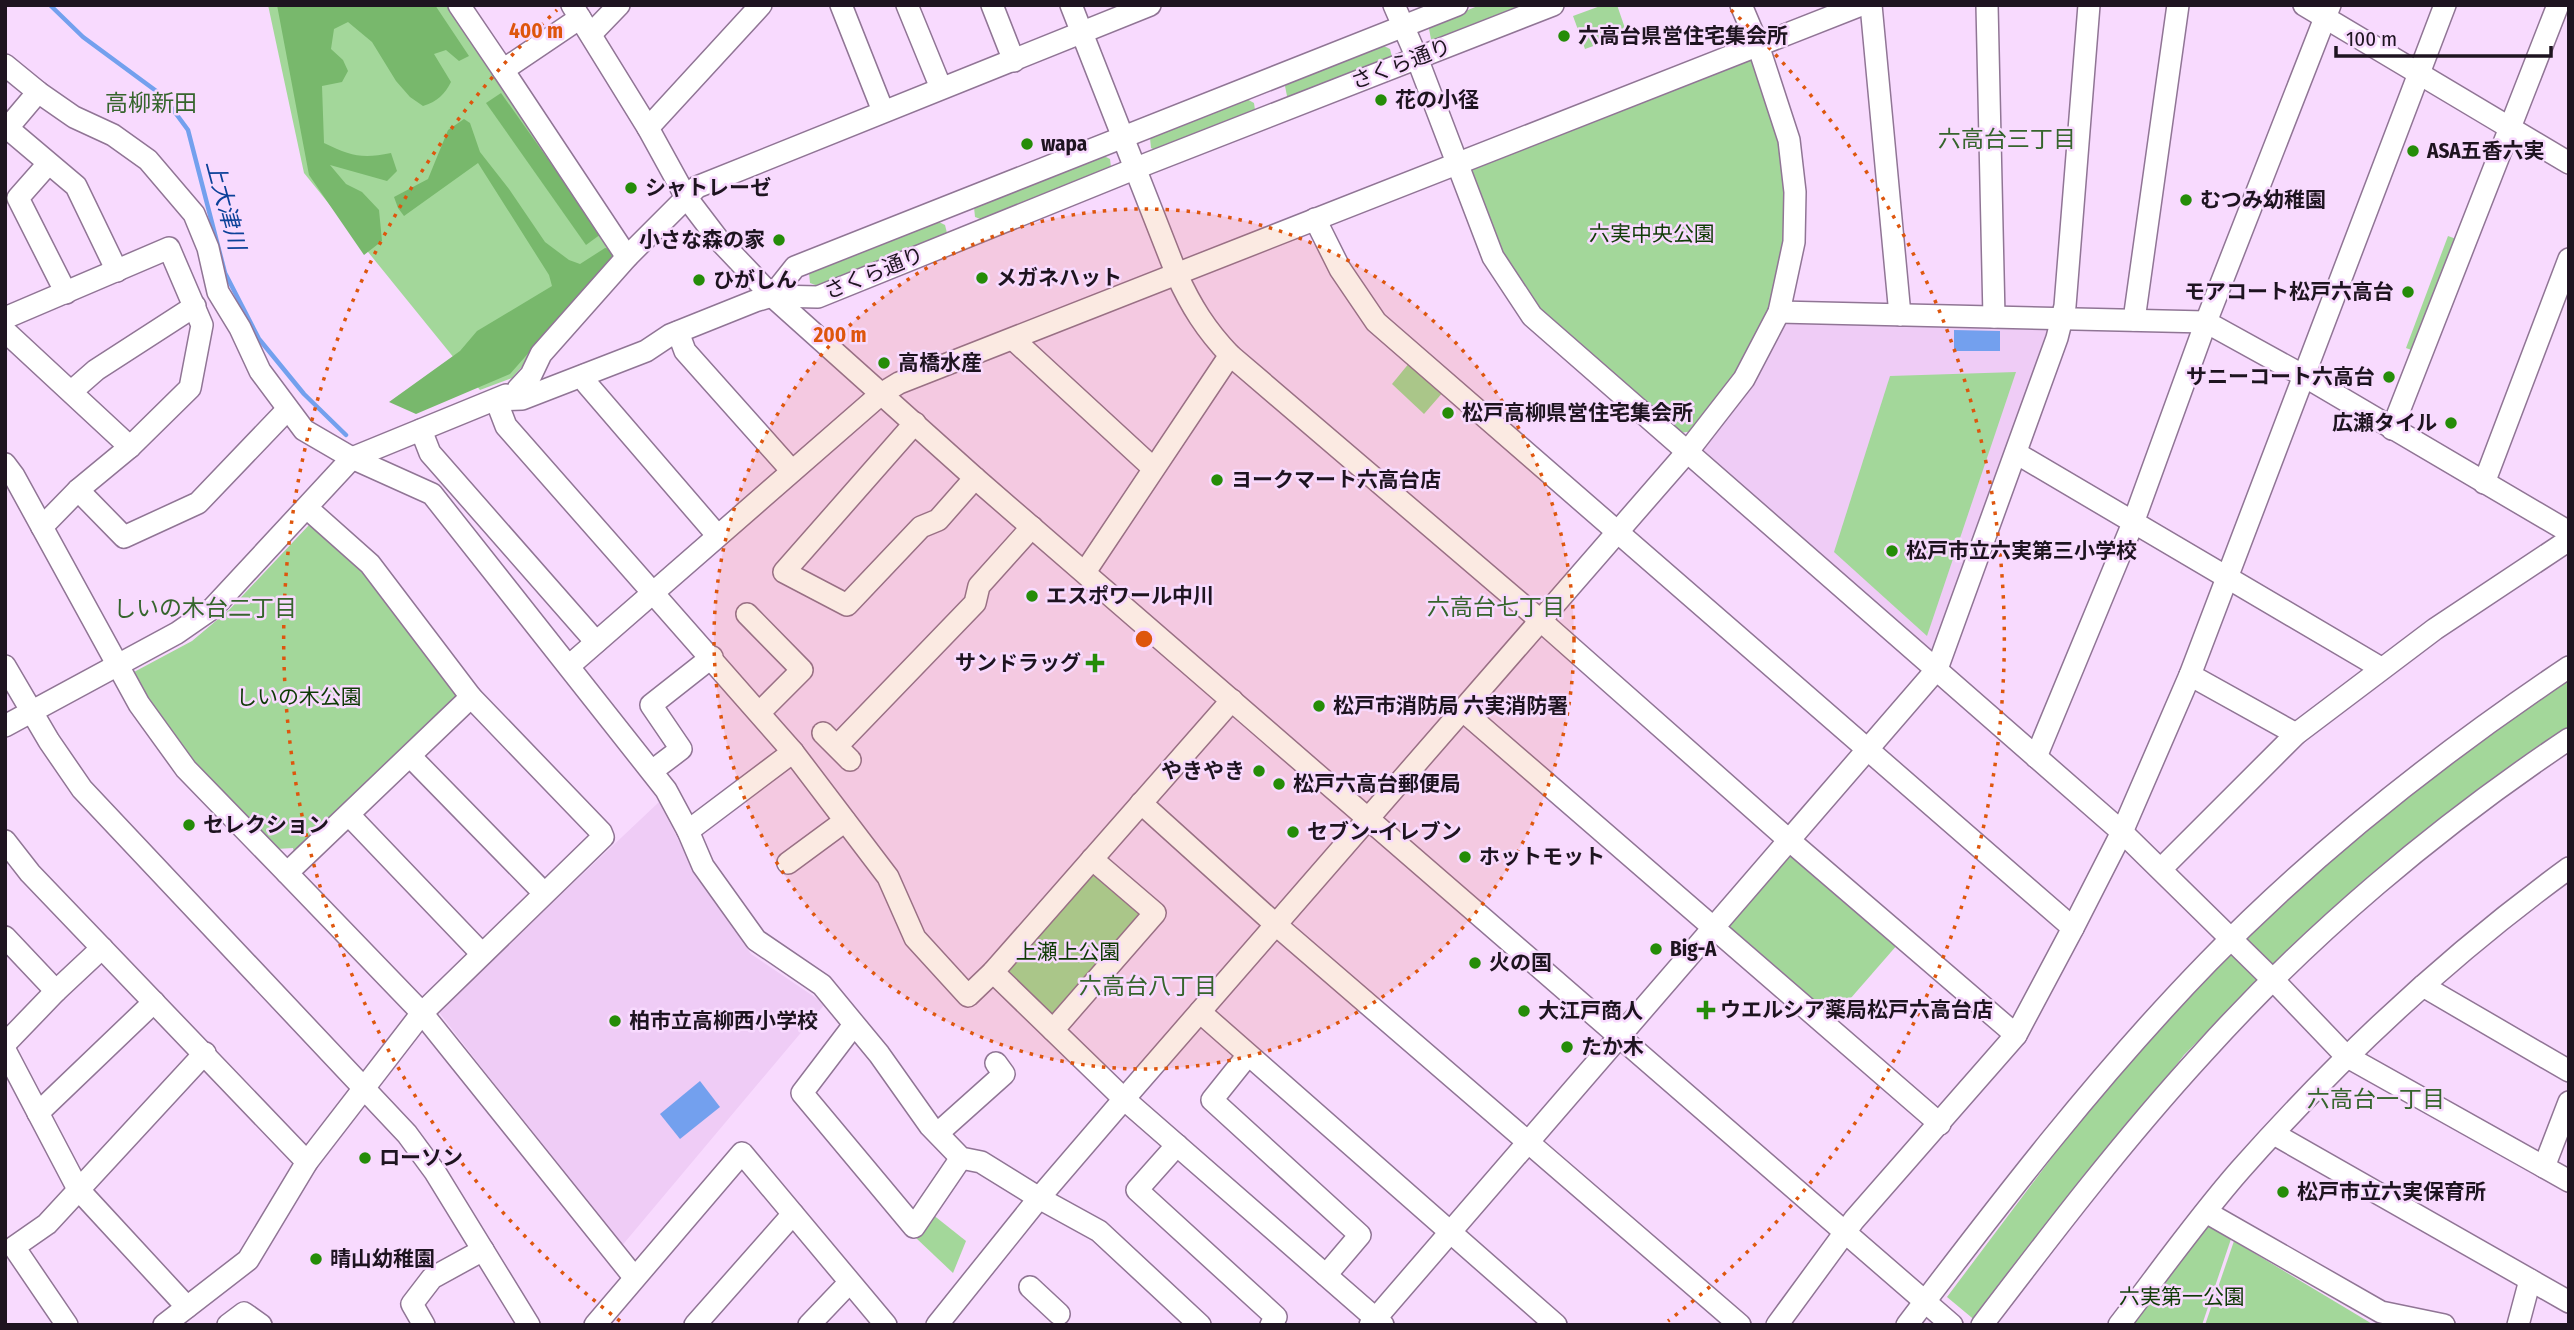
<svg xmlns="http://www.w3.org/2000/svg" width="2574" height="1330" font-family="'Fira Sans Condensed','Noto Sans JP',sans-serif">
<style>
.built{fill:#efccf6}
.green{fill:#a3d79a}
.forest{fill:#78b86c}
.water{fill:#73a0ee}
.lines{fill:none;stroke-linecap:round;stroke-linejoin:round}
.stream{stroke:#73a0ee;stroke-width:4.5}
.minor-casing{stroke:#907595;stroke-width:24}
.minor{stroke:#fff;stroke-width:21}
.ring{fill:none;stroke:#de560d;stroke-width:3.5;stroke-dasharray:3.5 7}
.poi-dot{fill:#258c08;stroke:#f8dafe;stroke-width:2.5}
.labels{text-anchor:middle;dominant-baseline:central;stroke-width:5;stroke-linejoin:round;paint-order:stroke}
.poi-label{font-size:21px;font-weight:bold;fill:#1e1420;stroke:#f8dafe;text-anchor:start}
.street-label{font-size:21px;fill:#1e1420;stroke:#f8dafe}
.park-label{font-size:21px;fill:#0f3b06;stroke:#f8dafe}
.neighbourhood-label{font-size:23px;fill:#36652d;stroke:#f8dafe}
.water-label{font-size:23px;font-style:italic;fill:#0c4199;stroke:#f8dafe}
.centre{fill:#de560d;stroke:#f8dafe;stroke-width:3.5}
.ring-label{font-size:21px;text-anchor:middle;font-weight:bold;fill:#de560d;stroke:#f8dafe;stroke-width:5;stroke-linejoin:round;paint-order:stroke}
</style>
<rect width="100%" height="100%" fill="#f8dafe"/>
<g class="built">
<polygon points="1785,320 2046,326 2051,333 1936,650 1927,652 1703,453 1704,444"/>
<polygon points="659,802 699,880 751,954 825,1004 620,1248 438,1011"/>
</g>
<g class="green">
<polygon points="268,5 450,5 615,250 615,261 512,378 480,390 304,173"/>
<polygon points="1480,5 1532,5 1434,41 1431,39 1429,29 1432,25"/>
<polygon points="1603,5 1617,5 1627,34 1585,49 1573,16"/>
<polygon points="1382,45 1390,49 1392,57 1290,98 1287,96 1285,86 1288,82"/>
<path d="M1745 57 1755 61C1763 87 1773 112 1780 138 1797 202 1783 300 1747 357 1731 382 1712 406 1694 431L1680 433 1536 307 1512 276 1470 174 1475 162Z"/>
<polygon points="1245,98 1254,103 1255,110 1155,150 1151,148 1150,138 1153,134"/>
<polygon points="1102,155 1110,159 1111,167 983,220 975,217 974,207"/>
<polygon points="937,221 945,225 947,233 942,238 818,286 810,283 809,273"/>
<polygon points="2448,236 2459,240 2417,352 2406,348"/>
<polygon points="1410,362 1444,391 1424,414 1392,384"/>
<polygon points="2016,372 1927,636 1834,552 1890,376"/>
<polygon points="317,524 367,569 460,699 295,855 293,848 276,849 190,762 133,678 134,672 192,641 229,610 309,525"/>
<polygon points="2569,679 2569,731 2253,986 2184,1055 1977,1322 1947,1297 2114,1075 2232,951 2315,873 2470,745"/>
<polygon points="1787,856 1794,856 1898,944 1830,1022 1729,935 1728,925"/>
<polygon points="1090,871 1145,909 1059,1018 1049,1018 1006,976 1006,967"/>
<polygon points="932,1214 966,1241 953,1273 916,1238"/>
<polygon points="2214,1223 2232,1236 2202,1325 2125,1325 2202,1226"/>
<polygon points="2234,1241 2374,1325 2205,1325"/>
</g>
<g class="forest">
<path d="M277 5H435L469 56 459 61 446 50 434 54 451 82C445 94 437 102 423 106L410 97 396 81 372 42 348 22 334 29 331 49 343 60 348 71 342 82 322 86 324 143C351 156 362 159 391 153L397 171 387 181 330 165 346 184 362 192 379 210 382 241 364 255 309 175Z"/>
<polygon points="501,93 601,234 586,245 486,103"/>
<polygon points="464,119 470,123 480,152 509,189 545,242 569,260 580,264 605,248 611,249 612,258 510,374 416,414 389,402 460,351 477,331 552,286 549,275 478,163 404,216 398,208 394,197 428,179 448,130"/>
</g>
<g class="water">
<polygon points="1954,330 2000,331 2000,351 1954,351"/>
<polygon points="700,1081 720,1107 680,1139 660,1114"/>
</g>
<g class="lines">
<polyline class="stream" points="50,5 83,37 163,96 188,130 225,273 259,339 304,394 346,435"/>
<g class="minor-casing">
<g id="minor">
<polyline points="459,5 503,70 580,18"/>
<polyline points="572,5 648,128 686,197 718,239 772,296 975,478 1952,1325"/>
<polyline points="841,5 883,111"/>
<polyline points="907,5 941,88"/>
<polyline points="992,5 1014,61"/>
<path d="M1071 5 1177 275C1191 306 1206 330 1230 355L1540 620 1790 841 2016 1035"/>
<polyline points="1394,5 1417,58 1493,257 1532,316 2122,832 2280,987 2346,1056 2569,1181"/>
<polyline points="1871,5 1900,315"/>
<polyline points="1987,5 1994,317"/>
<polyline points="2304,5 2569,163"/>
<polyline points="591,34 619,5"/>
<polyline points="5,65 38,92 74,117 113,135 148,160 194,214 208,248 218,292 240,328 260,371 304,430 352,458 432,494 666,790 688,831 703,866 756,940 822,985 879,1054 930,1126 961,1158 981,1162 1039,1198 1099,1231 1200,1325"/>
<polyline points="503,70 627,257"/>
<polyline points="5,126 76,186 117,271"/>
<polyline points="648,128 761,5"/>
<polyline points="5,131 38,92"/>
<polyline points="48,164 18,198 66,293"/>
<polyline points="1315,219 1340,269 1376,322 2073,928"/>
<polyline points="772,296 795,267 1457,5"/>
<polyline points="1779,312 2206,322 2304,376 2569,532"/>
<polyline points="5,318 169,248 202,325 190,388 130,447 78,490 42,527"/>
<polyline points="2134,320 2178,5"/>
<polyline points="5,331 130,447"/>
<polyline points="678,332 685,351 792,471"/>
<polyline points="1013,339 1153,468"/>
<polyline points="585,375 587,384 717,535"/>
<polyline points="518,389 531,375 541,354 627,257 697,187 1150,5"/>
<polyline points="72,391 96,370 195,306"/>
<polyline points="496,400 506,426 793,752 888,877 915,938 968,996 993,972 1232,700"/>
<polyline points="496,400 522,399 646,351 670,335 755,301 772,296 818,297 1149,163 1553,5"/>
<polyline points="915,423 784,572 847,605 921,527 938,520 975,478"/>
<polyline points="2392,429 2558,5"/>
<polyline points="421,430 430,453 596,642"/>
<polyline points="2016,453 2381,668"/>
<polyline points="5,464 14,476 139,704 186,769 287,873"/>
<polyline points="2484,483 2569,259"/>
<polyline points="78,490 124,537 198,503 287,410"/>
<polyline points="1085,572 1230,355"/>
<polyline points="747,614 802,670 760,712"/>
<polyline points="5,666 49,741 82,789 407,1134 435,1172 529,1325"/>
<polyline points="569,666 881,394 899,383 1861,5"/>
<polyline points="2190,675 2296,734"/>
<polyline points="471,697 287,873 422,1013 634,1277"/>
<polyline points="1461,709 1940,1124"/>
<polyline points="5,726 177,633 213,608 352,458 506,395"/>
<polyline points="823,733 850,760"/>
<polyline points="837,746 975,603 979,586 1032,527"/>
<polyline points="410,756 544,893"/>
<polyline points="2036,757 2133,523 2206,322 2330,5"/>
<polyline points="652,771 681,749 651,705 712,657"/>
<polyline points="1141,803 1275,924 1740,1325"/>
<polyline points="349,815 482,954"/>
<polyline points="688,831 793,752"/>
<polyline points="5,841 30,873 307,1162"/>
<polyline points="788,863 845,821"/>
<polyline points="2161,869 2296,734 2435,629 2569,540"/>
<polyline points="5,937 56,991"/>
<polyline points="993,972 1124,1099 1383,1325"/>
<polyline points="2423,986 2569,1071"/>
<polyline points="1200,1012 1556,1325"/>
<polyline points="853,1026 802,1093 914,1227 961,1158"/>
<polyline points="1053,1030 1155,913 1092,859"/>
<polyline points="5,1044 56,991 102,948"/>
<polyline points="5,1050 78,1189 187,1307"/>
<polyline points="1248,1055 1212,1100 1360,1235 1326,1275"/>
<polyline points="38,1113 154,1002"/>
<polyline points="938,1133 1004,1074 996,1063"/>
<polyline points="2274,1134 2569,1302"/>
<polyline points="1177,1145 1137,1190 1276,1317 1271,1325"/>
<polyline points="2544,1167 2569,1102"/>
<polyline points="2206,1212 2381,1312 2444,1325"/>
<polyline points="1030,1287 1059,1314"/>
<polyline points="67,1325 14,1247 47,1224 205,1053"/>
<polyline points="164,1325 248,1260 307,1162 422,1013 603,837 601,832 471,697 370,564 307,508"/>
<polyline points="228,1325 244,1313 261,1325"/>
<polyline points="424,1325 412,1304 432,1278 483,1250"/>
<polyline points="595,1325 742,1153 886,1325"/>
<polyline points="695,1325 793,1214"/>
<polyline points="809,1325 849,1283"/>
<polyline points="937,1325 1039,1198 1124,1099 1688,451 1744,379 1779,312 1794,242 1795,192 1789,140 1758,45 1741,5"/>
<polyline points="1370,1325 1937,669 2057,338 2065,306 2089,5"/>
<polyline points="1777,1325 1854,1220 2016,1035 2073,928 2122,832 2190,675 2445,5"/>
<path d="M1907 1325C2002 1200 2098 1075 2208 962 2317 850 2439 754 2569 667"/>
<path d="M1982 1325C2053 1232 2124 1139 2203 1053 2309 935 2437 827 2569 739"/>
<path d="M2119 1325C2159 1273 2197 1219 2240 1170 2339 1058 2448 956 2569 868"/>
<polyline points="2518,1325 2530,1280"/>
</g>
</g>
<use href="#minor" class="minor"/>
</g>
<circle cx="1144" cy="639" r="430" fill="#de560d" fill-opacity=".12"/>
<g class="ring">
<circle cx="1144" cy="639" r="430"/>
<path d="M620 1321A860 860 0 0 1 557 10M1731 10A860 860 0 0 1 1668 1321"/>
</g>
<g class="poi-dot">
<circle cx="1564" cy="36" r="7"/>
<circle cx="1381" cy="100" r="7"/>
<circle cx="1027" cy="144" r="7"/>
<circle cx="2413" cy="151" r="7"/>
<circle cx="631" cy="188" r="7"/>
<circle cx="2186" cy="200" r="7"/>
<circle cx="779" cy="240" r="7"/>
<circle cx="982" cy="278" r="7"/>
<circle cx="699" cy="280" r="7"/>
<circle cx="2408" cy="292" r="7"/>
<circle cx="884" cy="363" r="7"/>
<circle cx="2389" cy="377" r="7"/>
<circle cx="1448" cy="413" r="7"/>
<circle cx="2451" cy="423" r="7"/>
<circle cx="1217" cy="480" r="7"/>
<circle cx="1892" cy="551" r="7"/>
<circle cx="1032" cy="596" r="7"/>
<path d="M1091.5 652.5h7v7h7v7h-7v7h-7v-7h-7v-7h7z"/>
<circle cx="1319" cy="706" r="7"/>
<circle cx="1259" cy="771" r="7"/>
<circle cx="1279" cy="784" r="7"/>
<circle cx="189" cy="825" r="7"/>
<circle cx="1293" cy="832" r="7"/>
<circle cx="1465" cy="857" r="7"/>
<circle cx="1656" cy="949" r="7"/>
<circle cx="1475" cy="963" r="7"/>
<path d="M1702.5 999.5h7v7h7v7h-7v7h-7v-7h-7v-7h7z"/>
<circle cx="1524" cy="1011" r="7"/>
<circle cx="615" cy="1021" r="7"/>
<circle cx="1567" cy="1047" r="7"/>
<circle cx="365" cy="1158" r="7"/>
<circle cx="2283" cy="1192" r="7"/>
<circle cx="316" cy="1259" r="7"/>
</g>
<g class="labels">
<g class="poi-label">
<text x="1578" y="36">六高台県営住宅集会所</text>
<text x="1395" y="100">花の小径</text>
<text x="1041" y="144">wapa</text>
<text x="2427" y="151">ASA五香六実</text>
<text x="645" y="188">シャトレーゼ</text>
<text x="2200" y="200">むつみ幼稚園</text>
<text x="765" y="240" text-anchor="end">小さな森の家</text>
<text x="996" y="278">メガネハット</text>
<text x="713" y="280">ひがしん</text>
<text x="2394" y="292" text-anchor="end">モアコート松戸六高台</text>
<text x="898" y="363">高橋水産</text>
<text x="2375" y="377" text-anchor="end">サニーコート六高台</text>
<text x="1462" y="413">松戸高柳県営住宅集会所</text>
<text x="2437" y="423" text-anchor="end">広瀬タイル</text>
<text x="1231" y="480">ヨークマート六高台店</text>
<text x="1906" y="551">松戸市立六実第三小学校</text>
<text x="1046" y="596">エスポワール中川</text>
<text x="1081" y="663" text-anchor="end">サンドラッグ</text>
<text x="1333" y="706">松戸市消防局 六実消防署</text>
<text x="1245" y="771" text-anchor="end">やきやき</text>
<text x="1293" y="784">松戸六高台郵便局</text>
<text x="203" y="825">セレクション</text>
<text x="1307" y="832">セブン-イレブン</text>
<text x="1479" y="857">ホットモット</text>
<text x="1670" y="949">Big-A</text>
<text x="1489" y="963">火の国</text>
<text x="1720" y="1010">ウエルシア薬局松戸六高台店</text>
<text x="1538" y="1011">大江戸商人</text>
<text x="629" y="1021">柏市立高柳西小学校</text>
<text x="1581" y="1047">たか木</text>
<text x="379" y="1158">ローソン</text>
<text x="2297" y="1192">松戸市立六実保育所</text>
<text x="330" y="1259">晴山幼稚園</text>
</g>
<g class="street-label">
<text transform="translate(1401 64) rotate(-21)">さくら通り</text>
<text transform="translate(874 273) rotate(-22)">さくら通り</text>
</g>
<g class="park-label">
<text x="1652" y="234">六実中央公園</text>
<text x="299" y="697">しいの木公園</text>
<text x="1068" y="952">上瀬上公園</text>
<text x="2182" y="1297">六実第一公園</text>
</g>
<g class="neighbourhood-label">
<text x="151" y="103">高柳新田</text>
<text x="2007" y="139">六高台三丁目</text>
<text x="1496" y="607">六高台七丁目</text>
<text x="205" y="608">しいの木台二丁目</text>
<text x="1148" y="986">六高台八丁目</text>
<text x="2376" y="1099">六高台一丁目</text>
</g>
<g class="water-label">
<text transform="translate(226 205) rotate(75)">上大津川</text>
</g>
</g>
<circle cx="1144" cy="639" r="10" class="centre"/>
<g class="ring-label">
<text x="536" y="38">400 m</text>
<text x="840" y="342">200 m</text>
</g>
<rect width="2574" height="1330" fill="none" stroke="#1e1420" stroke-width="14"/>
<path d="M2336 46v10h215v-10" fill="none" stroke="#1e1420" stroke-width="3.5"/>
<text x="2346" y="46" font-size="21" fill="#1e1420" stroke="#f8dafe" stroke-width="5" paint-order="stroke">100 m</text>
</svg>
